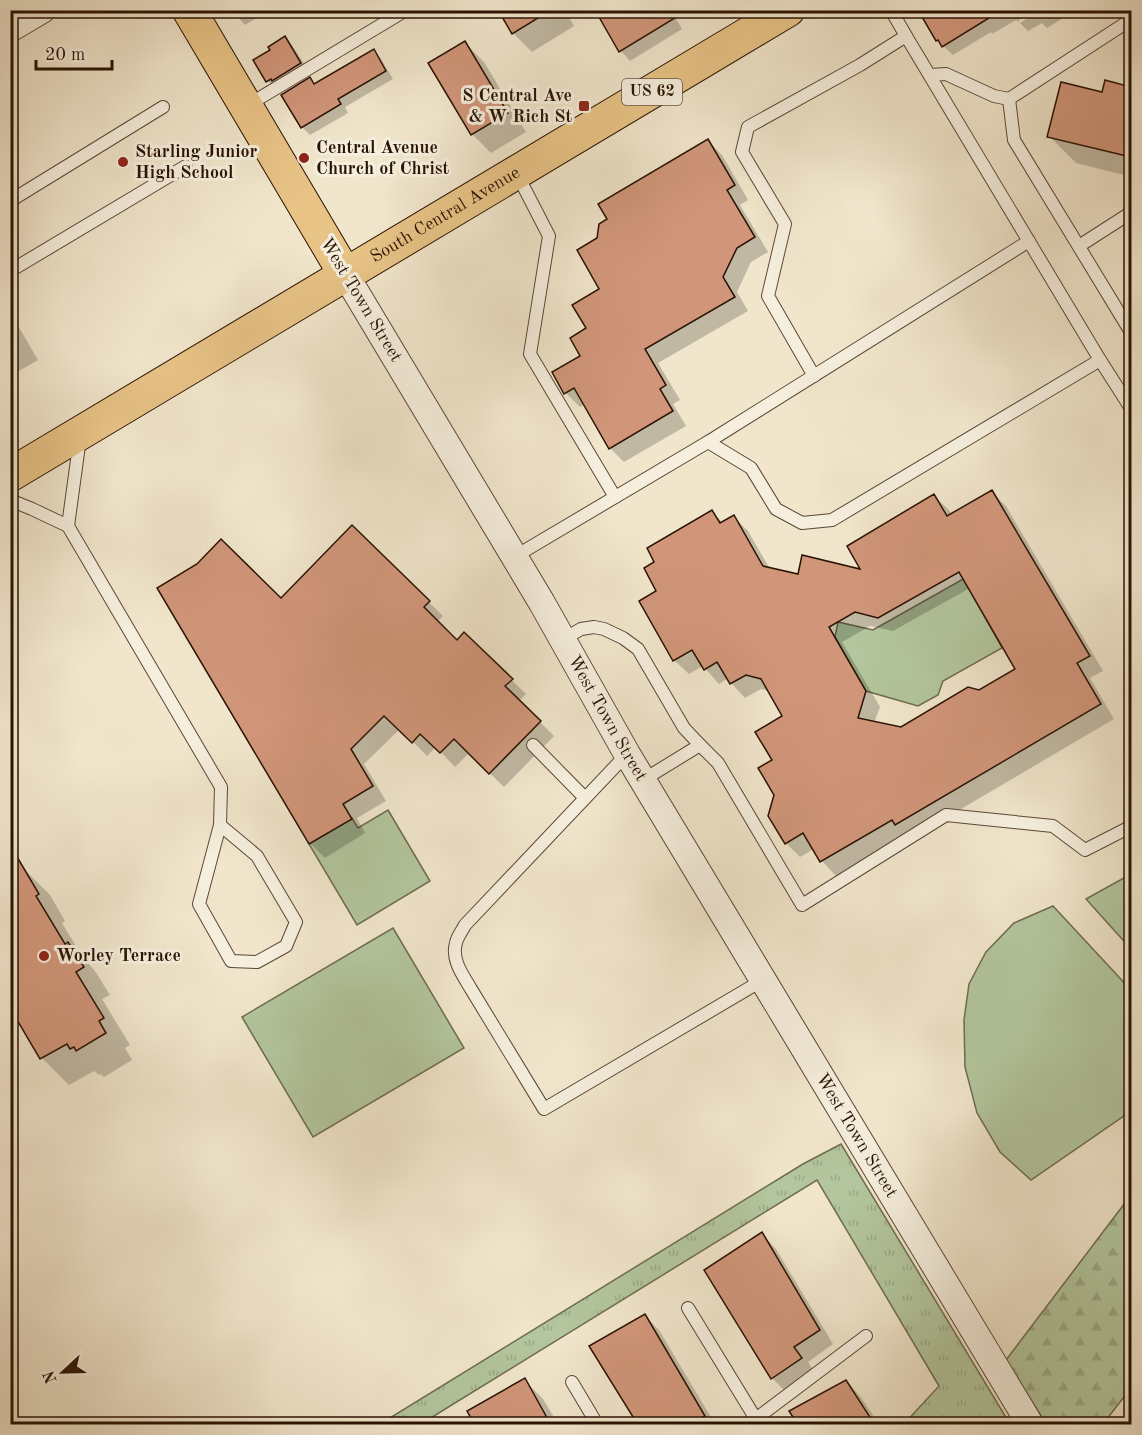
<svg xmlns="http://www.w3.org/2000/svg" width="1142" height="1435" font-family="'Old Standard TT',serif">
<style>
.grass{fill:url(#grass-tufts);stroke:#6e6c50;stroke-width:1.5}
.forest{fill:url(#forest-firs);stroke:#6e6c50;stroke-width:1.5}
.green{fill:#b3c69d;stroke:#6e6c50;stroke-width:1.5}
.shadow{fill:#0003;fill-rule:evenodd}
.building{fill:#d1967a;stroke:#291203;stroke-width:1.5;fill-rule:evenodd}
.lines{fill:none;stroke-linecap:round;stroke-linejoin:round}
.lane-casing{stroke:#5b4735;stroke-width:14}
.street-casing{stroke:#5b4735;stroke-width:28}
.primary-casing{stroke:#291203;stroke-width:35}
.lane{stroke:#f6efde;stroke-width:12}
.street{stroke:#f6efde;stroke-width:26}
.primary{stroke:#e8c386;stroke-width:33}
.poi-dot{fill:#8f2418;stroke:#f6efde;stroke-width:2}
.labels{text-anchor:middle;dominant-baseline:central;stroke-width:6;stroke-linejoin:round;paint-order:stroke}
.shield{fill:#f6efde;stroke:#665445;stroke-width:1.5}
.shield-label{font-size:16px;font-weight:bold;fill:#291203}
.poi-label{font-size:18px;font-weight:bold;fill:#291203;stroke:#f6efde;text-anchor:start}
.street-label{font-size:18px;fill:#291203;stroke:#f6efde}
</style>
<defs>
<pattern id="grass-tufts" width="24" height="20" patternUnits="userSpaceOnUse" patternTransform="scale(1.5)"><rect width="24" height="20" fill="#b3c69d"/><path d="M3 7l-1-3M5 7V3M7 7l1-3M15 17l-1-3M17 17v-4M19 17l1-3" fill="none" stroke="#9aa986"/></pattern>
<pattern id="forest-firs" width="22" height="20" patternUnits="userSpaceOnUse" patternTransform="scale(1.5)"><rect width="22" height="20" fill="#b3c69d"/><path d="M5 1l3.5 6h-7zM16 11l3.5 6h-7z" fill="#9aa986"/></pattern>
</defs>
<rect width="100%" height="100%" fill="#f1e6cc"/>
<filter id="stains"><feTurbulence type="fractalNoise" baseFrequency=".00333" numOctaves="4"/><feColorMatrix values="0 0 0 0 .2 0 0 0 0 .09 0 0 0 0 .02 0 0 0 .5 -.17"/></filter>
<radialGradient id="worn" r=".72"><stop offset=".6" stop-color="#630" stop-opacity="0"/><stop offset="1" stop-color="#630" stop-opacity=".3"/></radialGradient>
<polygon class="grass" points="841,1144 1010,1424 904,1424 939,1386 817,1180 421,1424 380,1424 803,1164"/>
<polygon class="forest" points="1131,1195 1131,1388 1103,1424 1046,1424 1006,1360"/>
<g class="green">
<polygon points="972,574 972,594 1002,648 943,681 938,695 918,706 866,691 835,637 838,622 873,630"/>
<polygon points="388,810 430,881 357,925 309,844 352,818 358,828"/>
<polygon points="1131,874 1131,949 1086,899"/>
<polygon points="1053,906 1131,990 1131,1111 1031,1180 1000,1152 977,1113 965,1067 964,1020 969,984 986,952 1014,923"/>
<polygon points="393,928 464,1048 313,1137 242,1017"/>
</g>
<g class="shadow">
<polygon points="232,10 268,10 268,11 245,25"/>
<polygon points="500,10 565,10 574,26 532,52 513,33"/>
<polygon points="671,10 682,29 630,61 621,51 597,12"/>
<polygon points="920,10 1035,10 1019,20 1019,22 1016,20 992,34 991,32 953,55 937,40"/>
<polygon points="1076,10 1047,28 1042,23 1028,31 1020,23 1040,10"/>
<polygon points="285,38 294,48 310,73 277,90 268,81 272,50"/>
<polygon points="465,43 484,62 526,132 491,153 472,134"/>
<polygon points="374,51 381,59 393,79 345,107 348,113 310,135 302,127 310,79 316,85"/>
<polygon points="1106,82 1132,88 1132,177 1076,163 1049,136 1103,94"/>
<polygon points="708,141 722,155 748,200 740,205 768,252 751,262 737,292 748,311 658,363 680,400 673,404 686,426 624,462 610,448 585,404 580,407 566,393 582,356 588,329 601,290 598,239"/>
<polygon points="10,312 38,360 10,376"/>
<path d="M992 492 1006 506 1103 671 1090 678 1114 719 910 839 906 834 836 876 822 861 814 849 800 857 786 843 775 795 774 761 784 716 770 691 761 689 745 698 731 683 728 678 719 684 703 666 689 674 674 660 658 591 656 563 712 512 723 523 734 517 748 531 770 569 799 576 863 571 934 496 949 510 952 515ZM970 588 1017 670 979 692 901 729 874 723 880 707 842 642 870 626 893 631Z"/>
<polygon points="352,527 443,616 437,622 457,642 464,634 526,694 519,701 554,736 504,787 469,753 455,767 436,747 427,756 400,729 364,764 386,801 357,818 365,833 325,858 310,843 159,589 281,600"/>
<polygon points="23,868 50,895 65,921 62,923 83,958 95,971 110,995 102,999 130,1045 125,1048 132,1060 104,1077 101,1074 99,1075 94,1071 69,1085 42,1058 18,1019 10,1011 10,872"/>
<polygon points="762,1234 776,1249 833,1344 808,1362 815,1373 786,1392 772,1378"/>
<polygon points="645,1316 659,1330 715,1424 639,1424"/>
<polygon points="524,1380 543,1399 558,1424 477,1424"/>
<polygon points="846,1381 860,1396 879,1424 800,1424"/>
</g>
<g class="building">
<polygon points="498,10 551,10 512,34"/>
<polygon points="595,10 688,10 619,52"/>
<polygon points="918,10 1002,10 942,47 938,40 936,41"/>
<polygon points="285,36 301,63 272,81 271,79 266,82 253,60 270,50 268,47"/>
<polygon points="465,41 508,113 471,135 428,63"/>
<polygon points="374,49 386,71 338,99 341,104 301,128 281,95 310,77 314,84"/>
<polygon points="1105,80 1131,87 1131,157 1047,137 1061,82 1102,92"/>
<polygon points="708,139 735,185 727,190 755,237 737,248 723,277 735,297 645,349 666,385 660,389 673,411 609,449 574,388 564,394 552,372 580,356 570,338 586,328 572,305 599,289 577,250 597,238 599,224 607,219 598,204"/>
<path d="M992 490 1090 656 1077 663 1101 704 895 825 892 820 820 862 803 833 785 844 768 816 774 795 758 768 772 760 755 732 782 716 761 679 746 675 730 684 717 662 704 670 692 650 673 661 639 601 656 591 644 568 654 562 647 548 712 510 720 523 734 515 763 566 798 574 802 555 860 569 847 546 934 494 947 516ZM959 572 1015 669 979 690 968 687 901 727 858 718 866 691 829 627 855 612 878 618Z"/>
<polygon points="352,525 430,601 424,607 457,640 464,632 513,679 505,686 541,721 489,774 454,739 440,753 420,734 412,743 384,716 351,749 373,786 343,804 352,819 309,844 157,588 197,564 221,539 281,598"/>
<polygon points="10,845 39,894 36,896 65,944 68,942 84,967 76,972 104,1018 99,1021 106,1033 76,1051 74,1047 70,1049 67,1044 40,1059 10,1008"/>
<polygon points="762,1232 820,1330 794,1347 802,1358 771,1379 704,1270"/>
<polygon points="645,1314 705,1416 691,1425 638,1425 589,1346"/>
<polygon points="525,1378 551,1425 475,1425 467,1411"/>
<polygon points="846,1380 875,1425 798,1425 789,1411"/>
</g>
<g class="lines">
<g class="lane-casing">
<g id="lane">
<polyline points="1132,19 1009,99 1014,140 1132,334"/>
<polyline points="930,75 946,74 994,96 1009,99"/>
<polyline points="248,105 406,10"/>
<polyline points="517,174 549,236 530,354 615,497"/>
<polyline points="10,201 163,107"/>
<polyline points="1079,246 1132,212"/>
<polyline points="10,271 186,166"/>
<polyline points="1100,360 1132,410"/>
<polyline points="814,376 768,296 785,224 742,152 748,127 860,65 906,36 891,10"/>
<polyline points="708,442 1029,241"/>
<polyline points="10,500 32,509 68,526 221,787 220,825 199,904 231,961 257,962 286,946 296,922 257,856 220,825"/>
<polyline points="68,526 80,438"/>
<polyline points="514,557 708,442 751,468 776,509 802,523 832,520 1100,360 906,36"/>
<polyline points="562,640 581,629 594,627 604,629 623,638 638,649 684,728 700,745"/>
<polyline points="533,745 585,798"/>
<path d="M627 754 465 925C462 931 457 937 456 943 451 960 463 975 471 989L544 1109 763 980"/>
<polyline points="643,780 700,745 718,763 802,905 946,815 1053,826 1085,850 1132,826"/>
<polyline points="688,1308 759,1424"/>
<polyline points="572,1382 597,1424"/>
<polyline points="749,1424 866,1336"/>
</g>
</g>
<g class="street-casing">
<g id="street">
<polyline points="10,29 42,10"/>
<path id="s1" d="M345 274 542 603 627 754 1030 1424"/>
</g>
</g>
<g class="primary-casing">
<g id="primary">
<polyline points="189,10 345,274"/>
<path id="s2" d="M10 475 788 10"/>
</g>
</g>
<use href="#lane" class="lane"/>
<use href="#street" class="street"/>
<use href="#primary" class="primary"/>
</g>
<g class="poi-dot">
<rect x="578" y="100" width="12" height="12" rx="3"/>
<circle cx="304" cy="158" r="6"/>
<circle cx="123" cy="162" r="6"/>
<circle cx="44" cy="956" r="6"/>
</g>
<g class="labels">
<rect class="shield" x="622" y="79" width="60" height="26" rx="4.5"/>
<g class="shield-label">
<text x="652" y="92">US 62</text>
</g>
<g class="poi-label">
<text x="572" y="96" text-anchor="end">S Central Ave<tspan x="572" dy="21">&amp; W Rich St</tspan></text>
<text x="316" y="148">Central Avenue<tspan x="316" dy="21">Church of Christ</tspan></text>
<text x="135" y="152">Starling Junior<tspan x="135" dy="21">High School</tspan></text>
<text x="56" y="956">Worley Terrace</text>
</g>
<g class="street-label">
<text stroke="none"><textPath href="#s2" startOffset="507">South Central Avenue</textPath></text>
<text transform="translate(361 300) rotate(59)">West Town Street</text>
<text stroke="none"><textPath href="#s1" startOffset="516">West Town Street</textPath></text>
<text stroke="none"><textPath href="#s1" startOffset="1002">West Town Street</textPath></text>
</g>
</g>
<rect width="1142" height="1435" fill="none" stroke="#f1e6cc" stroke-width="36"/>
<rect x="12" y="12" width="1118" height="1411" fill="none" stroke="#291203" stroke-width="3"/>
<rect x="18" y="18" width="1106" height="1399" fill="none" stroke="#291203" stroke-width="1.5"/>
<g transform="translate(63 1372) rotate(248)" stroke="#f6efde" stroke-width="4.5" paint-order="stroke">
<path d="M0-4.5L10 22L0 15L-10 22Z" fill="#291203"/>
<text y="-9" font-size="16" font-weight="bold" text-anchor="middle" fill="#291203">N</text>
</g>
<path d="M36 60v9h76v-9" fill="none" stroke="#291203" stroke-width="3"/>
<text x="45" y="60" font-size="18" fill="#291203" stroke="#f6efde" stroke-width="4.5" paint-order="stroke">20 m</text>
<rect width="100%" height="100%" filter="url(#stains)"/>
<rect width="100%" height="100%" fill="url(#worn)"/>
</svg>
